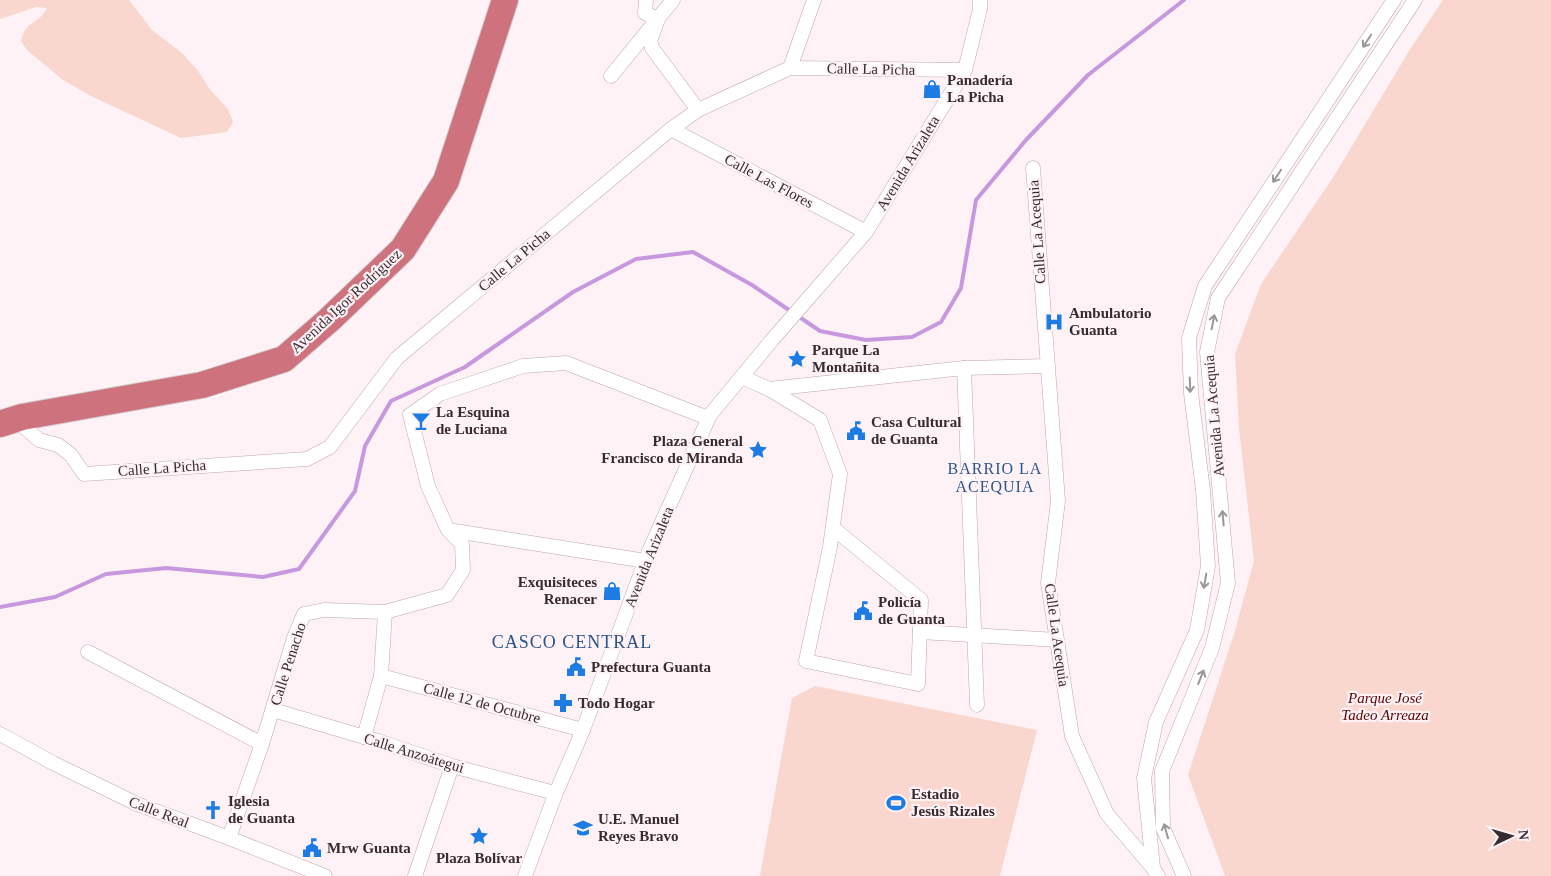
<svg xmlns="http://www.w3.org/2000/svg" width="1551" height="876" font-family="'Times New Roman',serif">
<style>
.green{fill:#f9d6ce}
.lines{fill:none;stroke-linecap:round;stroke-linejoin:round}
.stream{stroke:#c798de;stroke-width:4}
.street-casing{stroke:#c0a5af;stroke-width:15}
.highway-casing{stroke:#d3d0d1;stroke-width:28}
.street{stroke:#fff;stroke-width:14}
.highway{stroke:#ce737e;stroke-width:26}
.oneway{stroke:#9a9597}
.labels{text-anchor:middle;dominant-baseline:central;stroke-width:4.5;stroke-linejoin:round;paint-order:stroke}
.street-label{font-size:15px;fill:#362b2f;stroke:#fef2f6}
.poi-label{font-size:15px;font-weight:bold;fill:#362b2f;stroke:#fef2f6;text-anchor:start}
.park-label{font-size:15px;font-style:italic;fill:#550400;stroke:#fef2f6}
.neighbourhood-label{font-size:16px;letter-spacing:1px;fill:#2b558a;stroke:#fef2f6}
.quarter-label{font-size:18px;letter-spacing:1px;fill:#2b558a;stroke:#fef2f6}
</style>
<rect width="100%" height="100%" fill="#fef2f6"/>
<g class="green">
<path d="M0 0H129L152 30 182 53 198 71 211 91 228 109 233 122 227 132 181 138 93 97 63 80 27 50 21 41C26 19 39 25 47 8L36 7 0 19Z"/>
<polygon points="1443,0 1551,0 1551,876 1225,876 1188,775 1234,634 1254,561 1239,428 1235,354 1261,284 1334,176 1409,51"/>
<polygon points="815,686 1037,730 1000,876 760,876 792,698"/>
</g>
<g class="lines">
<polyline class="stream" points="0,607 55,597 106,574 166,568 263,577 299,569 355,491 365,446 391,401 465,367 573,292 636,259 693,252 752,285 820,331 866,340 912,337 941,322 961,288 976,200 1026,140 1088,75 1184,0"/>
<g class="street-casing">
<g id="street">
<polyline points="646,0 645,13 658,19 650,41 652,48 698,110"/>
<polyline points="790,68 814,0"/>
<polyline points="611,76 673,0"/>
<polyline points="671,129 866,232"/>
<polyline points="1033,168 1058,501 1048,583 1072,736 1107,814 1153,868 1158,876"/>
<polyline points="964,368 977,705"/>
<polyline points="742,377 769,389 964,368 1047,366"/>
<polyline points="769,389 820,420 840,474 830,547 806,661 918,684 921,600 833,528"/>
<polyline points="22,417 22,425 39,440 58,445 71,455 84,474 307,459 330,447 397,358 671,129 698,110 790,68 965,70"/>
<polyline points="448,530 646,561"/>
<polyline points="920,632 1057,640"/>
<polyline points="88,652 262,744"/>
<polyline points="381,676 583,730"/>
<polyline points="273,710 378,741 452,766 555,793"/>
<polyline points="0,734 53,763 137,804 229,838 325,876"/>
<polyline points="364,737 381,676 385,612"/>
<polyline points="229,838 262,744 294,638 304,614 324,610 385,612 447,595 463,570 462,544 448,530 428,486 410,415 440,394 523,366 566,363 708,418"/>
<polyline points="1153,868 1144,778 1156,722 1197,630 1208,566 1203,490 1191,393 1189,338 1205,286 1394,0"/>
<polyline points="415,876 452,766"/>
<polyline points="525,876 555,795 583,730 649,551 710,415 772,340 866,232 965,70 980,9 980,0"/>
<polyline points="1184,876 1163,828 1162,771 1212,648 1228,583 1207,352 1218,298 1415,0"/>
</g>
</g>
<g class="highway-casing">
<polyline id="highway" points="0,424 22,417 202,385 284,359 329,320 403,249 446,181 505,0"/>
</g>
<use href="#street" class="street"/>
<use href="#highway" class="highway"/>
</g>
<defs><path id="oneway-shaft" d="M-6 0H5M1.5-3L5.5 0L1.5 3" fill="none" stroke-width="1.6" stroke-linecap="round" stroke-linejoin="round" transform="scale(1.25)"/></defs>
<g class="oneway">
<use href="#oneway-shaft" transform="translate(1367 41) rotate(123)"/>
<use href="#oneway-shaft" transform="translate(1277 176) rotate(123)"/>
<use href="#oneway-shaft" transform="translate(1213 322) rotate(-79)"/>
<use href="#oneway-shaft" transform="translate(1190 385) rotate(88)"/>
<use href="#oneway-shaft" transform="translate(1223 518) rotate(-95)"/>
<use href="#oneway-shaft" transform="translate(1205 581) rotate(100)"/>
<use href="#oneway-shaft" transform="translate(1201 677) rotate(-68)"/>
<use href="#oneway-shaft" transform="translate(1166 831) rotate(-106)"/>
</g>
<defs>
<g id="shop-bare" transform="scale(1.5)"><path d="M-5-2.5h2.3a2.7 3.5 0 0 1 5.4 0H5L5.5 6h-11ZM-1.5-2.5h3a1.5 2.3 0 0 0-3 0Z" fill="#1d7be4" stroke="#fef2f6" stroke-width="2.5" paint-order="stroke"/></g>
<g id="hospital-bare" transform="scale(1.5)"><path d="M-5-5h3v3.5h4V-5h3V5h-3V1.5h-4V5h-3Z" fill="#1d7be4" stroke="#fef2f6" stroke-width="2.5" paint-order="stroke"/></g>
<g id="sight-bare" transform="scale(1.5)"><path d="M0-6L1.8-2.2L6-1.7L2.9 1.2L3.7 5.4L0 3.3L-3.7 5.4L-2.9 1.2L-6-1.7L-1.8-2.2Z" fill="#1d7be4" stroke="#fef2f6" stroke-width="2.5" paint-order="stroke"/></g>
<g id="bar-bare" transform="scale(1.5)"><path d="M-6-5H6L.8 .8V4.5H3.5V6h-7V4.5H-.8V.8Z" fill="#1d7be4" stroke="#fef2f6" stroke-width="2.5" paint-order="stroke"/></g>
<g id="civic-bare" transform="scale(1.5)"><path d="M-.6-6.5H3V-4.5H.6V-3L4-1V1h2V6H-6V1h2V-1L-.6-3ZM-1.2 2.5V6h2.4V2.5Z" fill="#1d7be4" stroke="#fef2f6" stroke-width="2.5" paint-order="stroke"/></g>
<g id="pharmacy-bare" transform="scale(1.5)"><path d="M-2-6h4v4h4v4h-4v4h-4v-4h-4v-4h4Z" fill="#1d7be4" stroke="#fef2f6" stroke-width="2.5" paint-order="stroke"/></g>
<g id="stadium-bare" transform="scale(1.5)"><path d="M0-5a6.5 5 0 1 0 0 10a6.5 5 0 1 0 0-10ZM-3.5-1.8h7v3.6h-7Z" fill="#1d7be4" stroke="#fef2f6" stroke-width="2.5" paint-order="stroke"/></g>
<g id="church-bare" transform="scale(1.5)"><path d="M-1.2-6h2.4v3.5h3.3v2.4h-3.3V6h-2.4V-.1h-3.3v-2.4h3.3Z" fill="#1d7be4" stroke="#fef2f6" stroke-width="2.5" paint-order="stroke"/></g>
<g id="school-bare" transform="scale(1.5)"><path d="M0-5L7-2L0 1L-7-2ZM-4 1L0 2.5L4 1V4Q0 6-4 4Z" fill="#1d7be4" stroke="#fef2f6" stroke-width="2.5" paint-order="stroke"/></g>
</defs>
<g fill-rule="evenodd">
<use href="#shop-bare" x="932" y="89"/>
<use href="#hospital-bare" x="1054" y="322"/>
<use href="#sight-bare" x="797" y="359"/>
<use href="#bar-bare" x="421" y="421"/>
<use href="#civic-bare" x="856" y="431"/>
<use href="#sight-bare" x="758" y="450"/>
<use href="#shop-bare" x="612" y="591"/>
<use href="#civic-bare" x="863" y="611"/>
<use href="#civic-bare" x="576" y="667"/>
<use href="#pharmacy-bare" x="563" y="703"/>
<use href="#stadium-bare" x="896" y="803"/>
<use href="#church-bare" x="213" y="810"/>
<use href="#school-bare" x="583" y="828"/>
<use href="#sight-bare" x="479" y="836"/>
<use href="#civic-bare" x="312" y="848"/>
</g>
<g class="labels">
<g class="street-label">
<text transform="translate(871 69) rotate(1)">Calle La Picha</text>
<text transform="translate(908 163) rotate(-59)">Avenida Arizaleta</text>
<text transform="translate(769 181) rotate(28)">Calle Las Flores</text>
<text transform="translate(1037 232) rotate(-94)">Calle La Acequia</text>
<text transform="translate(514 260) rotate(-40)">Calle La Picha</text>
<text transform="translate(346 301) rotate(-43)">Avenida Igor Rodríguez</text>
<text transform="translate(1214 416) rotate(-95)">Avenida La Acequia</text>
<text transform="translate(162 468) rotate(-4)">Calle La Picha</text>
<text transform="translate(649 557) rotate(-68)">Avenida Arizaleta</text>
<text transform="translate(1057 635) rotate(82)">Calle La Acequia</text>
<text transform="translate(288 664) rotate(-72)">Calle Penacho</text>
<text transform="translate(482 703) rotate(15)">Calle 12 de Octubre</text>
<text transform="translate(414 753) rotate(17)">Calle Anzoátegui</text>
<text transform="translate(159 812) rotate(21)">Calle Real</text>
</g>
<g class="poi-label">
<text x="947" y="80">Panadería<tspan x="947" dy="17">La Picha</tspan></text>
<text x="1069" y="313">Ambulatorio<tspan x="1069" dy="17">Guanta</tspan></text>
<text x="812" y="350">Parque La<tspan x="812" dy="17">Montañita</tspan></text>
<text x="436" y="412">La Esquina<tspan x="436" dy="17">de Luciana</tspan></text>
<text x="871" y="422">Casa Cultural<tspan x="871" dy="17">de Guanta</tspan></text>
<text x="743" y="441" text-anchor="end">Plaza General<tspan x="743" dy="17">Francisco de Miranda</tspan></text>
<text x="597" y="582" text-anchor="end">Exquisiteces<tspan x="597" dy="17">Renacer</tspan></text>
<text x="878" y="602">Policía<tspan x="878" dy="17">de Guanta</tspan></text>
<text x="591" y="667">Prefectura Guanta</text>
<text x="578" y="703">Todo Hogar</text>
<text x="911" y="794">Estadio<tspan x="911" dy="17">Jesús Rizales</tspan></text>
<text x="228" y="801">Iglesia<tspan x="228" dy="17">de Guanta</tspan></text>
<text x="598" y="819">U.E. Manuel<tspan x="598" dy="17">Reyes Bravo</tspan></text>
<text x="327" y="848">Mrw Guanta</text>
<text x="479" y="858" text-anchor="middle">Plaza Bolívar</text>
</g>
<g class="park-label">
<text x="1385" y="698">Parque José<tspan x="1385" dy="17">Tadeo Arreaza</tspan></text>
</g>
<g class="neighbourhood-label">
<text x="995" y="468">BARRIO LA<tspan x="995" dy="18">ACEQUIA</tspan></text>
</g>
<g class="quarter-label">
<text x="572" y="642">CASCO CENTRAL</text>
</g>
</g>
<g transform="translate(1511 836) rotate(85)" stroke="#fef2f6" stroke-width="4" paint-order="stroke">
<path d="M0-4L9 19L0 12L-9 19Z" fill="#362b2f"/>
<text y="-8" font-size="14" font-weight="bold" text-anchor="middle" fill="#362b2f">N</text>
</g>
</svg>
